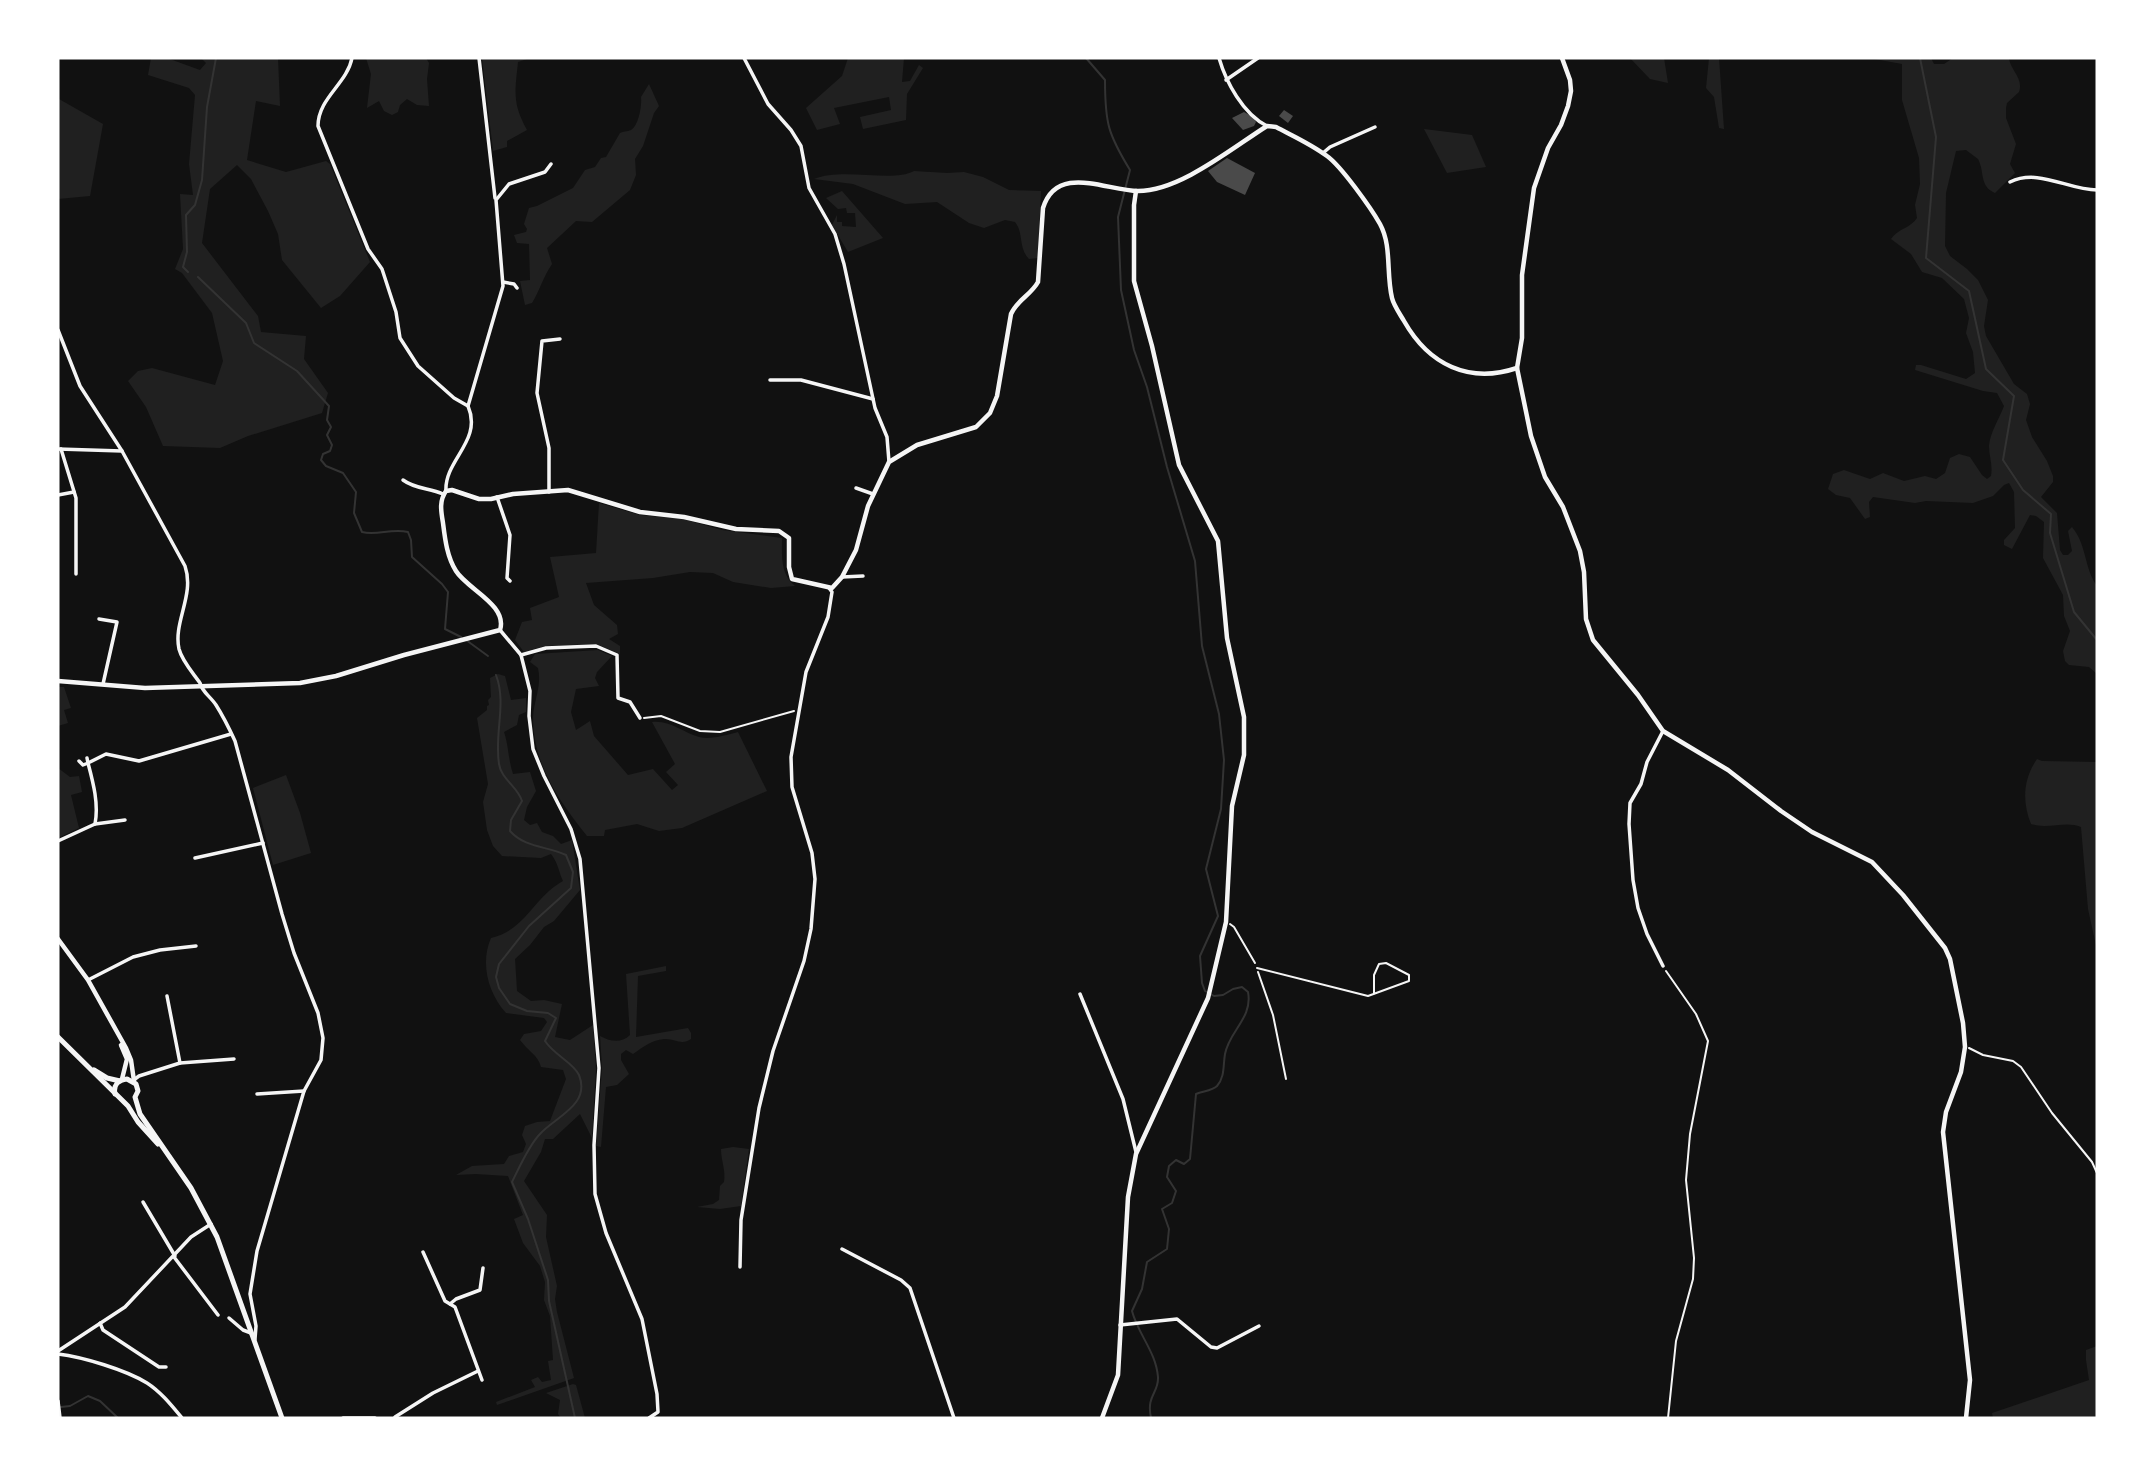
<svg xmlns="http://www.w3.org/2000/svg" width="2155" height="1476" font-family="'PT Sans Narrow',sans-serif">
<style>
.green{fill:#202020}
.lines{fill:none;stroke-linecap:round;stroke-linejoin:round}
.stream{stroke:#333;stroke-width:2}
.building{fill:#4a4a4a}
.path{stroke:#f5f5f5;stroke-width:2}
.service{stroke:#f5f5f5;stroke-width:2}
.minor{stroke:#f5f5f5;stroke-width:3.5}
.tertiary{stroke:#f5f5f5;stroke-width:4.5}
.secondary{stroke:#f5f5f5;stroke-width:4.5}
.primary{stroke:#f5f5f5;stroke-width:5}
</style>
<rect width="100%" height="100%" fill="#111"/>
<g class="green">
<polygon points="151,58 167,58 200,70 206,63 201,58 278,58 280,106 256,101 247,160 286,172 326,161 330,164 370,262 340,296 321,308 282,260 278,234 268,211 251,179 237,165 210,189 202,243 258,316 261,332 306,336 304,359 328,393 322,413 248,436 220,448 163,446 146,407 128,381 138,371 152,368 215,385 223,361 212,313 182,273 175,269 183,249 180,194 193,195 189,164 195,95 189,88 148,75"/>
<polygon points="366,58 426,58 429,63 427,79 429,106 417,105 407,99 400,105 398,112 392,115 384,111 379,101 367,108 371,74"/>
<path d="M482 58H530L518 62C515 92 512 103 527 130L507 141V147L493 151Z"/>
<polygon points="848,58 904,58 902,82 910,81 919,65 923,68 907,94 906,120 863,129 860,117 891,110 889,97 834,108 840,124 817,130 806,108 842,76"/>
<polygon points="1630,58 1664,58 1668,83 1650,79"/>
<polygon points="1709,58 1719,58 1724,129 1719,128 1714,97 1706,88"/>
<path d="M1869 58H1931L1934 64H1944L1953 58H2009C2010 70 2024 78 2019 92L2007 103 2006 108V118L2016 144 2010 164 2015 173 1995 193C1979 186 1985 172 1978 159L1966 150 1956 151 1946 193 1945 246 1950 256 1967 269 1978 280 1988 300 1984 326 1986 336 2014 384 2027 394 2030 404 2026 420 2032 437 2047 461 2053 476V482L2041 497 2057 513 2060 550 2063 555H2068L2072 551 2068 531 2072 527C2087 545 2084 568 2097 586V674L2089 667 2069 665 2065 661 2063 651 2070 631 2064 616 2063 595 2043 558 2044 522 2036 516 2030 515 2012 549 2004 545V540L2015 528 2014 492 2009 483 2004 485 1993 496 1973 503 1926 501 1915 503 1873 497 1869 502 1870 517 1865 519 1850 498 1836 495 1828 489 1833 474 1844 470 1870 479 1883 473 1904 481 1925 476 1936 479 1945 473 1950 458 1959 454 1970 457 1982 475 1987 479 1991 476C1993 465 1989 456 1989 446 1990 433 1999 419 2004 406L1997 393 1983 391 1915 370 1916 365H1921L1966 379 1975 373 1973 352 1966 333 1969 318 1964 299 1942 278 1922 272 1911 254 1891 239C1897 229 1911 228 1917 218L1915 205 1920 184 1919 158 1902 100V64Z"/>
<path d="M649 84 659 106 654 113 643 146 635 159 636 175 630 190 592 222 576 221 547 248 552 264C543 277 540 290 532 303L525 305 520 281 530 280 529 244 517 243 514 235 526 232 527 229 524 224 529 208 537 206 573 188 585 170 595 167 601 158 606 157 620 133C623 131 627 132 631 130 639 125 642 105 641 97Z"/>
<polygon points="59,99 103,124 90,196 58,199"/>
<polygon points="1424,129 1472,135 1486,167 1447,173"/>
<path d="M914 171 947 173 964 172 983 177 1009 190 1041 191 1038 258 1029 259C1018 248 1024 233 1015 222L1005 220 984 228 969 223 937 202 905 204 853 184 814 179C843 167 892 183 914 171Z"/>
<polygon points="842,191 883,238 848,252 832,225 837,215 837,222 842,222 842,226 856,227 855,213 847,213 846,208 838,209 826,198"/>
<path d="M599 503 640 515 683 519 722 530 782 538C782 556 780 574 795 586L771 588 733 582 713 573 690 572 653 578 586 583 594 605 617 625 618 634 609 639 620 646V654L596 644 545 646 524 652 515 640 522 622 532 620 530 608 559 597 550 557 596 553Z"/>
<path d="M598 650 612 656 597 672 595 678 599 686 576 689 571 712 576 730 590 721 594 736 628 775 653 769 672 790 678 785 666 772 675 764 652 722C670 720 682 732 699 737 711 740 726 735 738 732L767 791 682 828 659 831 637 824 605 830 604 836H587C559 801 533 764 533 717 534 700 542 686 538 668L530 662 535 654Z"/>
<path d="M498 674 505 676 511 700 526 698V712L519 715 517 725 504 732C509 747 508 759 513 774L530 772 536 791 527 807 524 820 530 825 537 823 542 832 553 836 561 844 572 840 580 890 554 921 544 927 530 945 515 959 517 991 531 1001 544 1000 562 1004 555 1037 570 1040 593 1025 596 1069 592 1138 580 1114 553 1139H545L541 1152 524 1181 547 1215 546 1237 557 1286 555 1299 557 1312 574 1378 497 1405 496 1402 535 1387 531 1380 538 1377 542 1382 551 1380 548 1361 553 1360 550 1316 544 1300 545 1282 540 1266 523 1243 514 1219 523 1215 508 1176 476 1174 456 1175 472 1166 504 1164 509 1156 523 1152 526 1144 522 1135 525 1126 537 1122 550 1121 566 1079 563 1070 541 1067C538 1055 528 1051 520 1040L524 1034 541 1031 547 1022 544 1018 506 1013C488 993 480 963 491 938 519 932 529 909 549 891 553 887 558 884 563 881 558 870 559 865 551 854L541 858 502 856 493 846 487 830 483 802 488 784 477 718 487 710V706L489 705 488 700 491 697 490 678Z"/>
<polygon points="58,687 64,687 71,708 64,710 68,723 58,726"/>
<path d="M2037 759 2042 761 2097 762V950L2088 909 2081 827C2065 820 2049 830 2031 824 2022 802 2023 779 2037 759Z"/>
<polygon points="58,768 70,777 79,776 82,792 71,795 79,828 58,838"/>
<polygon points="286,775 300,813 311,853 273,865 253,788"/>
<path d="M666 966V971L638 976 636 1037 688 1028 691 1033V1039C681 1046 675 1038 664 1039 652 1040 643 1047 633 1054L626 1050 621 1054V1060L629 1074 617 1085 606 1087 601 1147 596 1146 602 1068 600 1036C609 1041 621 1044 630 1035L626 974Z"/>
<path d="M733 1147 749 1149 741 1206 720 1209 697 1207 713 1204 719 1200 720 1186 724 1182C726 1170 721 1161 721 1149Z"/>
<polygon points="2097,1346 2097,1418 1993,1418 1992,1413 2089,1380 2086,1360 2086,1350"/>
<polygon points="573,1384 576,1385 585,1418 561,1418 558,1414 560,1400 546,1393"/>
</g>
<g class="lines">
<g class="stream">
<path d="M1086 58 1105 80C1105 123 1108 134 1130 170L1118 217 1121 290 1134 350 1147 387 1167 467 1195 561 1202 646 1219 714 1224 760 1221 809 1206 869 1218 916 1200 956 1202 983 1205 991 1214 996 1223 995 1233 989 1242 987 1248 992C1253 1018 1229 1031 1225 1054 1223 1065 1225 1077 1217 1086 1212 1091 1203 1091 1196 1094L1190 1159 1184 1164 1176 1160 1169 1166 1167 1177 1176 1191 1172 1203 1162 1209 1169 1229 1167 1249 1147 1262 1142 1289 1132 1311C1138 1334 1156 1352 1158 1377 1159 1393 1146 1395 1151 1418"/>
<polyline points="1920,58 1936,137 1926,258 1969,291 1986,369 2014,396 2003,460 2023,490 2051,514 2050,533 2074,612 2097,640"/>
<polyline points="188,272 183,267 187,252 186,215 195,205 202,180 207,107 216,58"/>
<path d="M198 277 246 323 254 343 297 371 329 406 327 420 331 427 327 435 332 445 330 451 323 454 321 460 326 466 343 473 356 492 354 513 362 532C377 536 391 528 408 532L411 540 412 557 442 584 448 592 445 629 461 637"/>
<polyline points="466,640 488,656"/>
<path d="M496 675C507 704 494 733 499 764 501 779 518 787 522 801L511 820 510 831C525 848 547 846 566 855L573 872 571 888 529 926 499 964 496 977 499 988 510 1004 527 1011 548 1013 556 1018 545 1041C554 1055 574 1063 579 1075 591 1105 555 1117 540 1134 529 1145 519 1168 512 1182L528 1219 548 1280 549 1301 575 1418"/>
<polyline points="61,1407 70,1406 88,1396 100,1401 118,1418"/>
</g>
</g>
<g class="building">
<polygon points="1284,110 1293,116 1288,123 1279,116"/>
<polygon points="1244,112 1253,117 1256,122 1254,126 1243,130 1232,118"/>
<polygon points="1227,158 1255,173 1245,195 1217,182 1208,171"/>
</g>
<g class="lines">
<g class="path">
<polyline points="644,718 661,716 700,731 720,732 794,711"/>
<polyline points="1230,924 1234,927 1255,963"/>
<polyline points="1666,971 1696,1014 1708,1041 1690,1134 1686,1180 1694,1258 1693,1279 1676,1341 1668,1418"/>
<polyline points="1258,972 1273,1015 1286,1079"/>
<polyline points="1969,1048 1983,1055 2013,1061 2021,1067 2052,1113 2092,1162 2097,1173"/>
</g>
<polyline class="service" points="1257,968 1368,996 1409,981 1409,975 1386,963 1379,964 1374,975 1374,994"/>
<g class="minor">
<path d="M352 58C347 84 318 98 318 126L368 249 382 269 396 312 400 338 418 366 454 398 468 406"/>
<polyline points="479,58 495,198"/>
<polyline points="744,58 768,104 791,130 801,146 809,188 835,234 844,264 875,408 887,437 889,462"/>
<path d="M1219 58C1226 82 1243 114 1267 126"/>
<polyline points="1226,80 1258,58"/>
<polyline points="1323,153 1330,147 1375,127"/>
<path d="M2010 182C2039 168 2068 190 2097 190"/>
<polyline points="503,282 514,284 517,288"/>
<path d="M58 330 80 386 122 451 185 566C195 595 173 622 179 649 182 661 193 673 200 683 202 692 211 697 216 705 223 716 229 728 235 741L282 914 294 953 318 1013 323 1038 321 1060 304 1091 257 1251 250 1294 256 1326 255 1339"/>
<polyline points="770,380 801,380 873,399"/>
<polyline points="58,449 122,451"/>
<polyline points="61,449 76,498 76,574"/>
<path d="M403 480C415 489 429 488 443 494"/>
<polyline points="856,488 873,494"/>
<path d="M446 491C444 460 483 441 468 406L503 286 496 200 509 184 545 172 551 164"/>
<polyline points="549,492 549,448 537,393 542,341 560,339"/>
<polyline points="58,495 74,492"/>
<polyline points="497,497 510,535 507,578 510,581"/>
<polyline points="842,577 863,576"/>
<polyline points="99,619 117,622 103,684"/>
<polyline points="500,630 521,655 530,691 529,716 533,749 544,776 571,829 580,859 599,1068 594,1145 595,1194 606,1233 642,1319 657,1394 658,1412 649,1418"/>
<polyline points="521,655 546,648 596,646 617,655 618,698 630,702 640,718"/>
<polyline points="79,761 83,765 88,763 87,758"/>
<polyline points="95,824 125,820"/>
<path d="M58 841 95 824C99 804 93 782 88 763L106 754 139 761 231 734"/>
<polyline points="195,858 263,843"/>
<polyline points="1663,966 1647,934 1638,908 1633,880 1629,824 1630,803 1641,784 1647,762 1663,731"/>
<polyline points="88,980 133,957 160,950 196,946"/>
<polyline points="1080,994 1123,1099 1136,1152"/>
<polyline points="167,996 180,1063"/>
<polyline points="135,1079 139,1076 180,1063 234,1059"/>
<polyline points="257,1094 304,1091"/>
<polyline points="143,1202 175,1256"/>
<polyline points="842,1249 901,1280 910,1288 954,1418"/>
<polyline points="423,1252 445,1301 455,1307 482,1380"/>
<polyline points="174,1257 218,1315"/>
<polyline points="740,1267 741,1220 759,1108 773,1051 804,961 811,929 815,879 812,853 792,787 791,757 806,672 828,617 832,592 829,588"/>
<polyline points="450,1304 456,1299 480,1290 483,1268"/>
<polyline points="229,1318 243,1330 251,1333"/>
<polyline points="100,1323 103,1330 159,1367 166,1367"/>
<polyline points="1120,1325 1177,1319 1211,1347 1217,1348 1259,1326"/>
<polyline points="58,1351 125,1307 191,1237 211,1224"/>
<path d="M58 1354C83 1357 126 1370 147 1383 161 1392 172 1406 182 1418"/>
<polyline points="58,1401 60,1418"/>
<polyline points="395,1417 433,1393 478,1371"/>
<polyline points="343,1418 375,1418"/>
</g>
<g class="tertiary">
<polyline points="1562,58 1570,80 1571,91 1568,106 1561,125 1548,148 1534,188 1522,275 1522,338 1517,368 1531,436 1545,477 1563,507 1580,551 1584,572 1586,619 1593,640 1638,695 1663,731 1728,770 1781,811 1812,832 1872,862 1903,895 1945,948 1950,959 1963,1023 1965,1047 1961,1072 1946,1112 1943,1132 1970,1380 1966,1418"/>
<path d="M58 681 145 688 300 683 336 676 404 655 500 630C508 605 467 589 456 571 447 557 445 539 443 523 441 511 439 501 446 491L452 490 479 499H491L513 494 568 490 640 512 684 517 736 529 779 531 789 538V567L792 579 832 588 842 577 856 550 868 506 889 462 917 445 976 427 990 413 997 396 1011 314C1017 300 1031 295 1038 282L1043 208C1057 163 1107 191 1138 191 1180 191 1232 148 1267 126L1276 127C1293 136 1311 144 1327 156 1341 166 1371 208 1380 224 1392 246 1386 273 1392 298 1394 306 1400 314 1404 321 1429 365 1469 384 1517 368"/>
<polyline points="1102,1418 1118,1375 1128,1197 1136,1154 1208,998 1226,922 1232,806 1244,755 1244,717 1227,638 1218,541 1179,465 1152,346 1134,281 1134,205 1136,191"/>
</g>
<g class="secondary">
<polyline points="58,939 88,980 126,1048 131,1060 134,1081"/>
<polyline points="121,1045 127,1059 122,1079"/>
</g>
<g class="primary">
<polyline points="58,1037 128,1106 138,1122 158,1144"/>
<polyline points="94,1070 107,1078 120,1081"/>
<path d="M115 1094C113 1085 118 1080 127 1079L136 1084 138 1091 135 1097 140 1114 191 1188 217 1237 282 1418"/>
</g>
</g>
<rect width="2155" height="1476" fill="none" stroke="#ffffff" stroke-width="119"/>
</svg>
